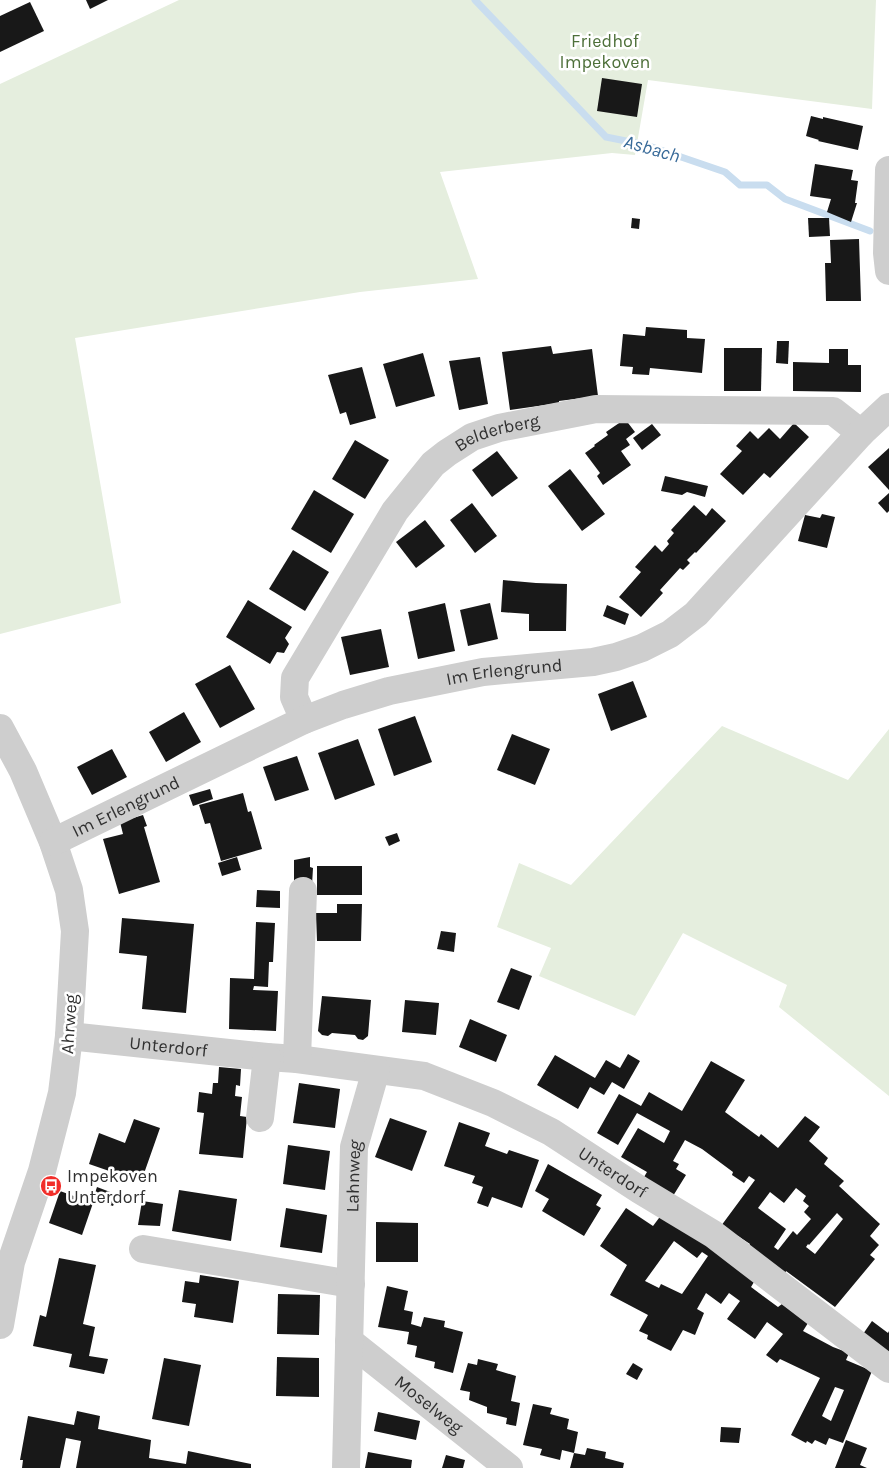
<svg xmlns="http://www.w3.org/2000/svg" width="889" height="1468" font-family="Karla,sans-serif">
<style>
.green{fill:#e5eede}
.lines{fill:none;stroke-linecap:round;stroke-linejoin:round}
.stream{stroke:#c9ddef;stroke-width:7}
.building{fill:#181818;fill-rule:evenodd}
.minor{stroke:#cecece;stroke-width:28}
.labels{text-anchor:middle;dominant-baseline:central;stroke-width:5;stroke-linejoin:round;paint-order:stroke}
.park-label{font-size:18px;fill:#4e703a;stroke:#fff}
.street-label{font-size:18px;fill:#313131;stroke:#fff}
.poi-label{font-size:18px;fill:#313131;stroke:#fff;text-anchor:start}
.water-label{font-size:19px;font-style:italic;fill:#386a99;stroke:#fff}
</style>
<rect width="100%" height="100%" fill="#fff"/>
<g class="green">
<polygon points="179,0 876,0 872,109 648,80 635,155 612,153 440,172 478,279 360,292 75,338 121,603 0,634 0,84"/>
<polygon points="722,726 848,780 889,729 889,1096 779,1007 787,985 683,933 635,1016 539,976 551,948 497,927 519,863 571,885"/>
</g>
<g class="lines">
<polyline class="stream" points="475,0 606,137 646,145 725,172 740,185 767,185 785,199 870,231"/>
</g>
<g class="building">
<polygon points="86,0 108,0 90,9"/>
<polygon points="30,2 44,31 0,52 0,16"/>
<polygon points="602,78 642,84 637,117 597,111"/>
<polygon points="811,116 823,119 823,117 863,126 858,150 818,141 819,140 806,136"/>
<polygon points="815,164 853,170 851,180 858,181 855,203 857,203 851,222 827,212 831,199 810,196"/>
<polygon points="632,218 640,219 639,229 631,228"/>
<polygon points="808,218 829,218 830,236 809,237"/>
<polygon points="859,239 861,301 826,301 825,263 831,263 830,240"/>
<polygon points="646,327 687,330 687,338 705,339 702,373 650,368 649,375 632,374 633,367 620,366 623,334 645,336"/>
<polygon points="777,341 789,341 788,364 776,363"/>
<polygon points="551,346 553,354 592,349 598,396 559,401 559,403 510,410 502,352"/>
<polygon points="724,348 762,348 761,391 724,391"/>
<polygon points="829,349 848,349 848,365 861,365 861,392 793,391 793,362 829,363"/>
<polygon points="423,353 435,396 396,407 383,364"/>
<polygon points="480,357 488,404 459,410 449,361"/>
<polygon points="362,367 376,418 350,425 346,412 340,414 328,375"/>
<polygon points="625,419 635,432 626,439 630,445 621,451 631,465 603,485 597,476 600,473 585,453 595,446 594,445 608,435 606,432"/>
<polygon points="794,423 809,437 770,478 764,473 743,495 720,474 742,451 736,446 750,431 758,439 769,428 780,439"/>
<polygon points="652,424 661,435 642,450 633,438"/>
<polygon points="355,440 389,460 365,499 332,479"/>
<polygon points="889,448 889,490 868,467"/>
<polygon points="497,451 518,478 492,497 472,470"/>
<polygon points="570,469 605,514 582,531 548,486"/>
<polygon points="665,476 708,486 705,497 687,492 682,495 661,491"/>
<polygon points="314,490 354,514 331,553 291,529"/>
<polygon points="889,493 889,511 887,513 878,503"/>
<polygon points="472,503 497,536 475,553 450,520"/>
<polygon points="694,505 706,516 712,508 726,521 696,553 695,552 687,560 690,563 683,570 680,568 660,590 663,593 641,617 619,597 641,572 635,567 655,545 662,552 669,544 667,541 674,533 671,530"/>
<polygon points="822,514 835,517 827,548 798,541 805,515 820,518"/>
<polygon points="425,520 445,546 416,568 396,542"/>
<polygon points="293,550 329,572 305,611 269,589"/>
<polygon points="503,580 536,583 567,584 566,631 529,631 529,614 501,612"/>
<polygon points="248,600 292,627 285,638 289,644 284,653 277,652 270,664 226,637"/>
<polygon points="445,603 455,651 418,659 408,612"/>
<polygon points="490,603 498,639 468,646 460,610"/>
<polygon points="607,605 629,614 625,625 603,616"/>
<polygon points="381,629 389,667 350,675 341,637"/>
<polygon points="230,665 255,709 220,728 195,684"/>
<polygon points="633,681 647,717 611,731 598,694"/>
<polygon points="184,712 201,742 166,762 149,732"/>
<polygon points="415,716 432,762 394,776 378,729"/>
<polygon points="512,734 550,749 535,785 497,770"/>
<polygon points="358,739 375,785 335,800 318,753"/>
<polygon points="112,749 127,777 92,795 77,767"/>
<polygon points="297,756 309,790 275,801 263,767"/>
<polygon points="210,789 213,799 193,806 189,795"/>
<polygon points="243,793 248,812 251,811 262,849 221,861 210,823 205,824 199,805"/>
<polygon points="143,815 147,826 144,827 160,882 119,894 103,839 123,834 120,822"/>
<polygon points="397,833 400,841 389,846 385,837"/>
<polygon points="237,857 241,870 222,876 218,863"/>
<polygon points="310,857 310,867 313,868 312,885 294,885 294,860"/>
<rect x="317" y="866" width="45" height="29"/>
<polygon points="257,890 280,891 280,908 256,907"/>
<polygon points="337,904 362,904 361,941 317,941 316,913 337,913"/>
<polygon points="122,918 194,924 186,1013 142,1009 147,956 119,953"/>
<polygon points="256,922 275,923 273,962 269,962 268,987 254,986 253,990 278,991 276,1031 229,1029 230,978 254,979"/>
<polygon points="441,931 456,933 454,952 437,949"/>
<polygon points="511,968 532,976 519,1010 497,1002"/>
<polygon points="322,996 371,1000 368,1036 363,1040 358,1039 355,1035 332,1033 328,1036 322,1035 318,1031"/>
<polygon points="405,1000 439,1003 436,1035 402,1032"/>
<polygon points="470,1019 507,1035 496,1062 459,1047"/>
<polygon points="628,1054 640,1061 624,1089 612,1082 604,1095 590,1087 578,1109 537,1085 555,1055 595,1078 606,1060 620,1068"/>
<path d="M711 1061 745 1080 725 1112 759 1137 761 1134 778 1148 805 1116 820 1127 809 1141 828 1158 824 1164 844 1181 839 1186 880 1224 870 1236 879 1245 870 1255 875 1259 835 1307 786 1271 785 1274 749 1246 750 1244 738 1236 737 1237 721 1226 755 1180 749 1176 744 1183 732 1175 733 1172 702 1149 685 1140 673 1161 679 1164 676 1169 686 1175 673 1196 644 1177 647 1172 621 1157 638 1128 664 1143 670 1131 637 1113 618 1145 597 1133 619 1094 641 1106 649 1092 682 1111ZM796 1188 806 1196 803 1201 809 1206 804 1212 811 1219 797 1235 793 1231 778 1250 774 1247 786 1229 758 1208 770 1192 784 1203ZM837 1213 843 1219 815 1254 806 1247 808 1244 809 1245Z"/>
<polygon points="219,1067 241,1069 240,1086 236,1085 235,1096 242,1097 240,1116 247,1117 243,1158 199,1154 204,1113 197,1112 199,1092 212,1094 213,1083 218,1083"/>
<polygon points="299,1083 340,1089 335,1128 293,1123"/>
<polygon points="390,1118 427,1131 412,1171 375,1157"/>
<polygon points="134,1119 160,1128 141,1182 89,1164 99,1133 125,1143"/>
<polygon points="459,1122 490,1133 485,1146 507,1154 509,1150 539,1160 522,1208 492,1197 488,1207 477,1203 483,1187 472,1183 475,1176 444,1166"/>
<polygon points="288,1145 330,1151 325,1190 283,1184"/>
<polygon points="548,1164 602,1195 596,1205 601,1208 584,1236 542,1211 549,1199 535,1191"/>
<polygon points="97,1187 118,1195 113,1206 93,1199"/>
<polygon points="179,1190 237,1199 231,1241 172,1231"/>
<polygon points="60,1191 93,1203 82,1235 49,1223"/>
<polygon points="142,1201 163,1204 160,1226 138,1225"/>
<polygon points="286,1208 327,1215 322,1253 280,1247"/>
<path d="M626 1208 653 1226 665 1210 757 1277 751 1287 778 1307 782 1304 808 1323 803 1331 833 1347 849 1353 846 1360 872 1371 843 1443 829 1438 826 1445 815 1440 812 1444 807 1441 806 1443 791 1435 820 1378 780 1359 777 1363 766 1355 783 1334 767 1322 755 1339 727 1319 740 1301 729 1293 721 1304 706 1293 697 1309 704 1313 695 1335 683 1330 671 1351 647 1339 648 1335 639 1331 648 1315 610 1295 627 1265 600 1246ZM674 1241 697 1258 702 1252 708 1256 682 1294 661 1284 659 1288 645 1281ZM835 1387 844 1390 831 1421 822 1416Z"/>
<polygon points="376,1222 418,1223 418,1262 376,1262"/>
<polygon points="59,1258 96,1265 83,1324 95,1327 89,1356 108,1359 104,1374 69,1367 72,1354 33,1346 40,1315 46,1317"/>
<polygon points="200,1275 239,1281 233,1323 194,1317 196,1304 182,1302 185,1281 199,1283"/>
<polygon points="387,1286 408,1291 404,1310 413,1312 411,1324 421,1327 424,1317 445,1321 444,1327 463,1332 453,1373 434,1368 435,1362 415,1357 417,1346 407,1344 409,1332 378,1327"/>
<polygon points="278,1294 320,1295 319,1335 277,1334"/>
<polygon points="872,1321 888,1333 889,1331 889,1358 861,1337"/>
<polygon points="277,1357 319,1358 319,1397 276,1396"/>
<polygon points="164,1358 201,1365 189,1426 152,1419"/>
<polygon points="478,1359 498,1364 496,1370 516,1376 511,1401 520,1403 516,1426 506,1424 507,1418 487,1413 487,1407 469,1400 470,1392 460,1390 468,1363 477,1365"/>
<polygon points="633,1363 643,1369 637,1380 626,1374"/>
<polygon points="533,1404 552,1408 550,1414 569,1419 567,1429 578,1432 574,1453 562,1450 560,1460 540,1455 542,1449 523,1445"/>
<polygon points="77,1411 100,1416 98,1429 151,1440 149,1458 186,1464 188,1451 251,1464 251,1468 76,1468 81,1441 66,1438 60,1468 22,1468 23,1460 20,1460 28,1416 74,1425"/>
<polygon points="378,1412 420,1421 416,1440 374,1431"/>
<polygon points="721,1427 741,1428 739,1443 720,1442"/>
<polygon points="846,1440 867,1448 860,1465 867,1468 835,1468"/>
<polygon points="587,1448 606,1452 605,1458 624,1463 623,1468 570,1468 574,1453 585,1455"/>
<polygon points="368,1452 412,1460 411,1468 365,1468"/>
<polygon points="446,1455 465,1460 463,1468 442,1468"/>
</g>
<g class="lines">
<g class="minor">
<polyline points="889,170 887,253 889,271"/>
<path id="s1" d="M304 720 294 697 295 678 395 511 433 464 447 453 472 437 499 428 596 409 833 411 861 433"/>
<polyline points="0,728 23,771 53,842 69,890 75,931 69,1036 62,1093 42,1171 11,1262 0,1325"/>
<path id="s2" d="M53 842 304 720 343 705 389 691 483 672 593 662 616 657 642 648 670 634 696 614 861 433 889 407"/>
<path id="s3" d="M69 1036 267 1057 297 1059 424 1076 493 1103 551 1132 640 1190 713 1234 889 1369"/>
<polyline points="297,1059 303,891"/>
<polyline points="260,1118 267,1057"/>
<polyline points="143,1249 351,1284"/>
<path id="s4" d="M349 1341 509 1468"/>
<path id="s5" d="M346 1468 354 1147 376 1070"/>
</g>
</g>
<defs>
<g id="bus-disc" transform="scale(1.125)"><circle r="9.5" fill="#f12e2a" stroke="#fff"/><path d="M-5-6H5V4H4V6H2V4H-2V6H-4V4H-5ZM-3.5-4V0h7V-4ZM-3.5 1.2v1.5H-2V1.2ZM2 1.2v1.5H3.5V1.2Z" fill="#fff"/></g>
</defs>
<g fill-rule="evenodd">
<use href="#bus-disc" x="51" y="1186"/>
</g>
<g class="labels">
<g class="park-label">
<text x="605" y="41">Friedhof<tspan x="605" dy="21">Impekoven</tspan></text>
</g>
<g class="street-label">
<text stroke="none"><textPath href="#s1" startOffset="372">Belderberg</textPath></text>
<text stroke="none"><textPath href="#s2" startOffset="486">Im Erlengrund</textPath></text>
<text stroke="none"><textPath href="#s2" startOffset="81">Im Erlengrund</textPath></text>
<text transform="translate(69 1024) rotate(-86)">Ahrweg</text>
<text stroke="none"><textPath href="#s3" startOffset="100">Unterdorf</textPath></text>
<text stroke="none"><textPath href="#s3" startOffset="570">Unterdorf</textPath></text>
<text stroke="none"><textPath href="#s5" startOffset="292">Lahnweg</textPath></text>
<text stroke="none"><textPath href="#s4" startOffset="102">Moselweg</textPath></text>
</g>
<g class="poi-label">
<text x="67" y="1176">Impekoven<tspan x="67" dy="21">Unterdorf</tspan></text>
</g>
<g class="water-label">
<text transform="translate(652 149) rotate(16)">Asbach</text>
</g>
</g>
</svg>
